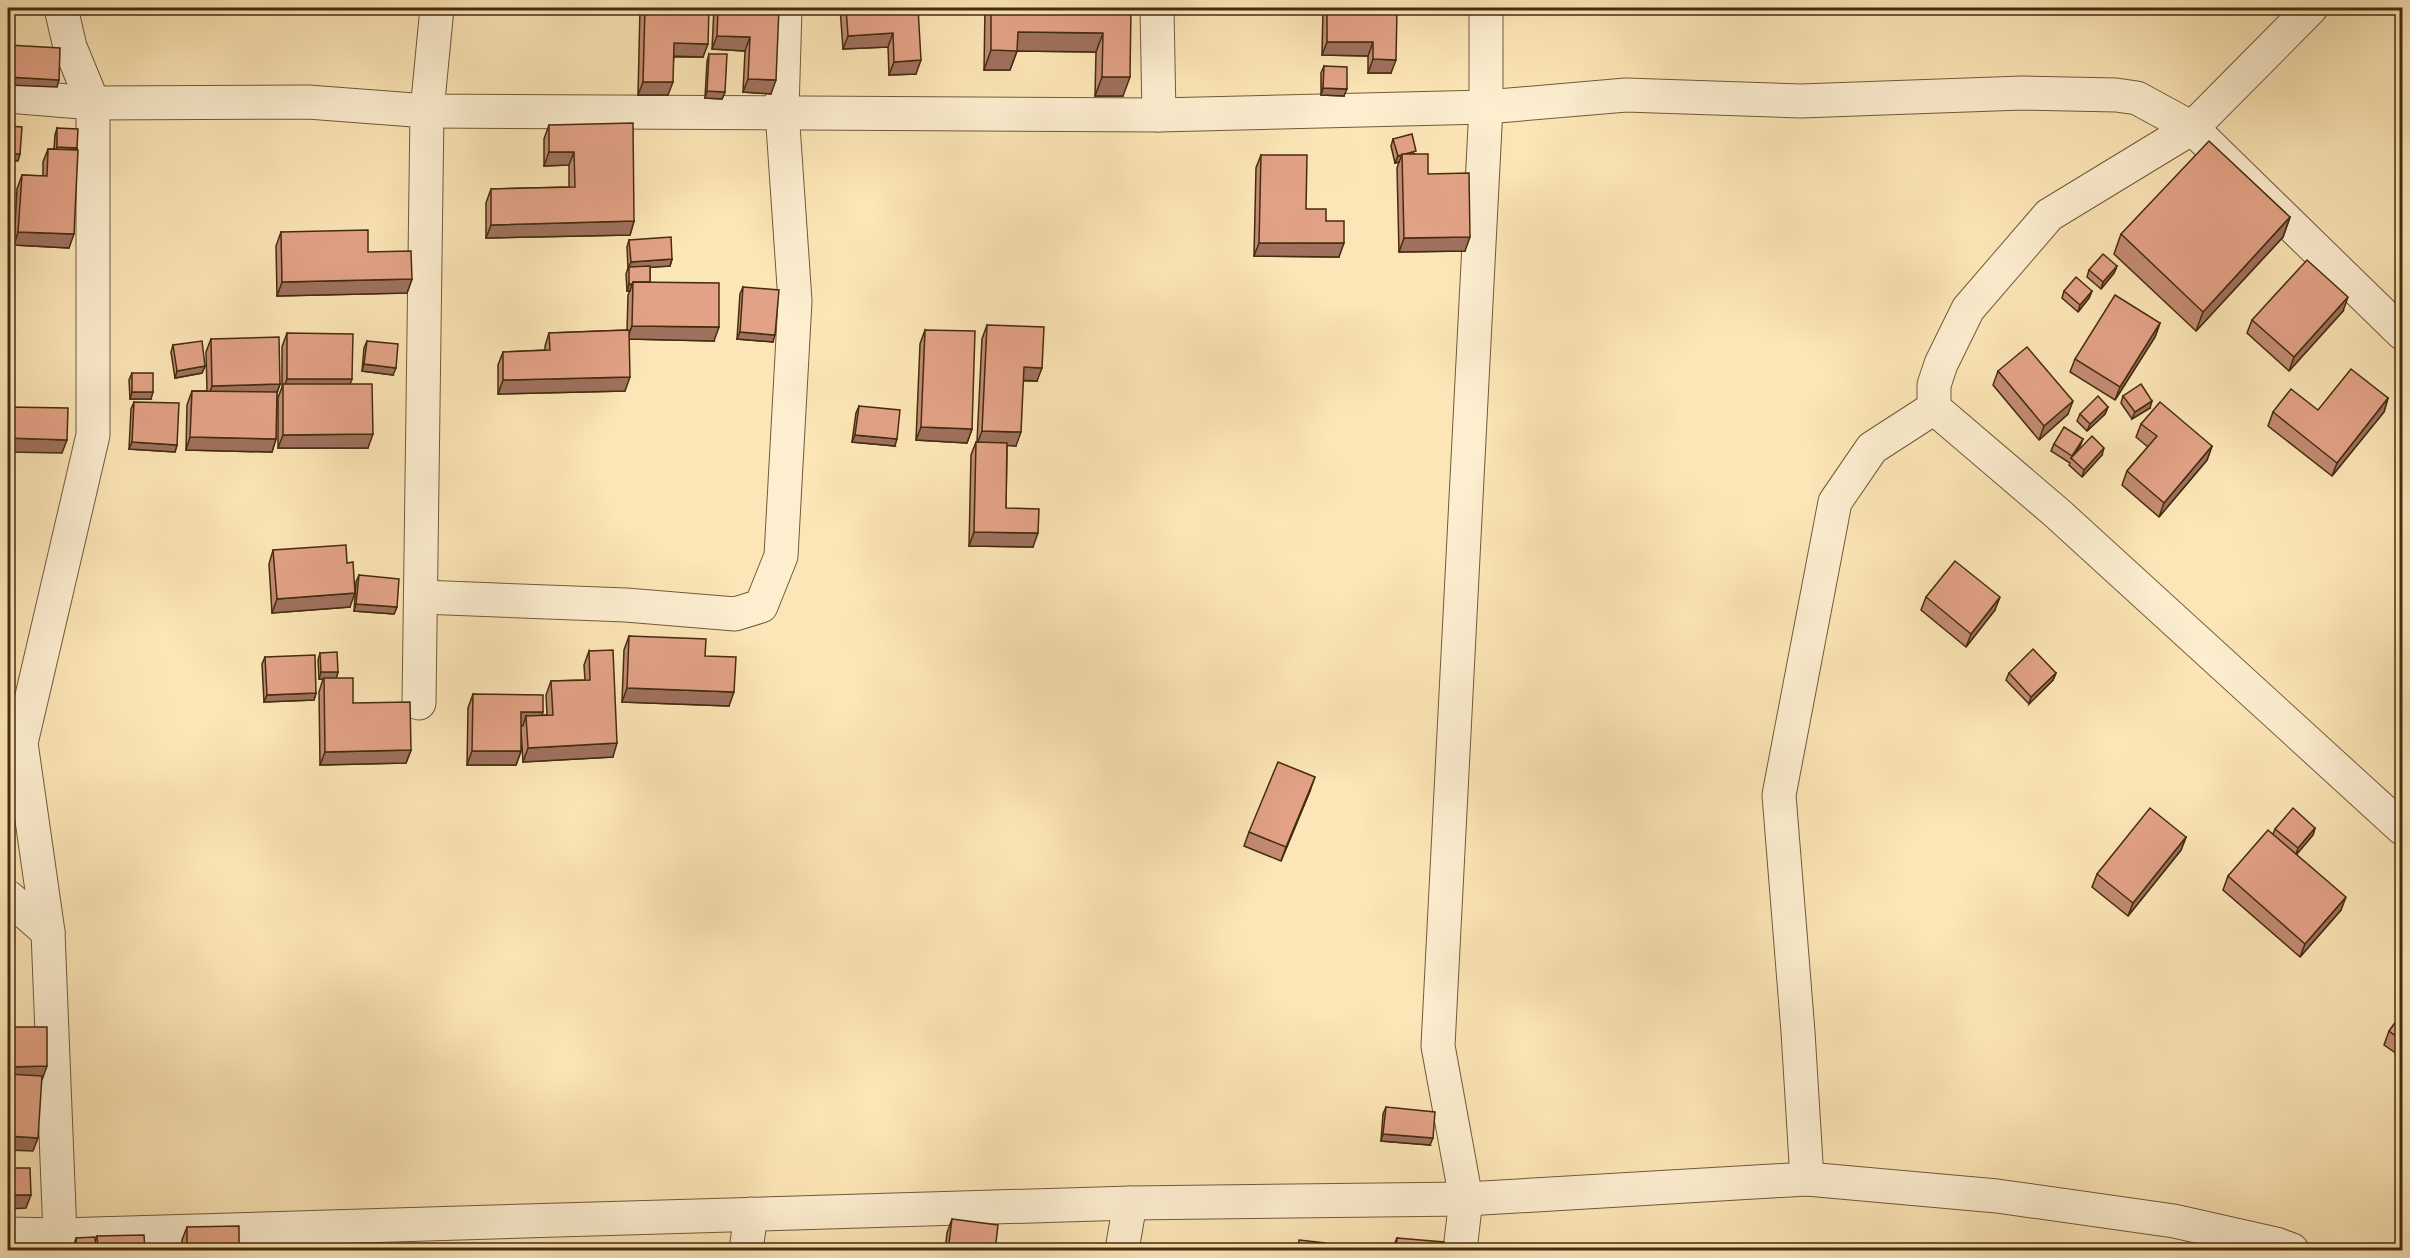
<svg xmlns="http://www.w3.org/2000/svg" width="2410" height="1258" font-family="'IM FELL DW Pica',serif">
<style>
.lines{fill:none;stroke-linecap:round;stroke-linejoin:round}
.minor-casing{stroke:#725a39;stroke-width:35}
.minor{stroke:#fdeed0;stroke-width:33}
.wall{fill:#c38b73;stroke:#442c0f;stroke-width:1.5}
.shaded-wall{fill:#9f715e;stroke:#442c0f;stroke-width:1.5}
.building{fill:#e3a286;stroke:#442c0f;stroke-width:1.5}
</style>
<rect width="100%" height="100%" fill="#fce5b6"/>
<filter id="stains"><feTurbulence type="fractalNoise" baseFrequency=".00333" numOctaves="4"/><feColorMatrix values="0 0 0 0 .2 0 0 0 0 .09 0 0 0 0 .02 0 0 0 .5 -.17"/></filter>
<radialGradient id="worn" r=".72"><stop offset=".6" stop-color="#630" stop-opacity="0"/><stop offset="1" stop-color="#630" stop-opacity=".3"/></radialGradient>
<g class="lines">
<g class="minor-casing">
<g id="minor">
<polyline points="1157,8 1159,115"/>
<polyline points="2311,8 2192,128 2049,215 1968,309 1941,364 1934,385 1934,408 2057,513 2402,828"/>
<polyline points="8,96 93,103 308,102 427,111 1159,115 1486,107 1626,95 1801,101 2022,93 2116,95 2137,98 2192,128 2402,333"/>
<polyline points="421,597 626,605 735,614 761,606 781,556 795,301 782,111 785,8"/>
<polyline points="419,703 427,111 437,8"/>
<polyline points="8,897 48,932"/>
<polyline points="1807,1179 1798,1032 1779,795 1835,502 1872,448 1934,408"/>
<polyline points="8,1234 60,1235 1130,1203 1466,1199 1807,1179 1997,1196 2174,1221 2276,1244 2292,1250"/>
<polyline points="57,1250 60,1235 48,932 21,743 93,435 93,103 70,47 61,8"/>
<polyline points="746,1250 751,1214"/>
<polyline points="1122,1250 1130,1203"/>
<polyline points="1460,1250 1466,1199 1438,1046 1486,107 1486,8"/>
</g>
</g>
<use href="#minor" class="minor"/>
</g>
<g class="wall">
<polygon points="640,8 709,8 703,57 674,57 668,95 638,95"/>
<polygon points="714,8 779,8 771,94 743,92 745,51 712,49"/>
<polygon points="840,8 918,8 916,74 889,75 888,47 843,49"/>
<polygon points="985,8 1131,8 1123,96 1095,96 1096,52 1017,51 1010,70 984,70"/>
<polygon points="1323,8 1397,8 1391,73 1368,73 1368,56 1322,55"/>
<polygon points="709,54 725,92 722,99 705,98 707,61"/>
<polygon points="1324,66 1344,96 1321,95 1321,73"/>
<polygon points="549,125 634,221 630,235 486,238 486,203 491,189 569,187 569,165 544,166 544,139"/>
<polygon points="57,128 77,148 69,248 14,245 17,189 22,175 43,176 43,162 48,149 54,149 55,135"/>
<polygon points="1393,139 1415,154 1428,174 1465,251 1399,252 1397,168 1399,162 1395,163 1391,146"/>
<polygon points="1261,155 1306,209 1326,221 1339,257 1254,256 1256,168"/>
<polygon points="2290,217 2283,237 2196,331 2114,254 2121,234"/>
<polygon points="281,232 412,279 407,293 277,296 276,246"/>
<polygon points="629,240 672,259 670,266 650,267 650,282 714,341 629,339 625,391 498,394 498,365 503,352 545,350 545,346 549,333 627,330 628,295 630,291 627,291 626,274 628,268 627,247"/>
<polygon points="2117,266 2114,273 2101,289 2087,277 2089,270"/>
<polygon points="743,287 773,342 737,339 740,294"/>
<polygon points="2064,291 2092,291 2089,298 2078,312 2062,298"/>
<polygon points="2343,311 2289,371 2247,333 2252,320"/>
<polygon points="2160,323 2155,337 2115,400 2070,372 2075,359"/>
<polygon points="987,325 1037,381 1023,381 1016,446 1007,445 1006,508 1033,547 969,546 971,455 976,442 977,442 982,339"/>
<polygon points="925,330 972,429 967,443 916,440 920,344"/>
<polygon points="287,333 350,384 368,448 278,448 278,398 282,387 282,347"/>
<polygon points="211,339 280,384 277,393 276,439 272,452 186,450 187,405 192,391 207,391 206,352"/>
<polygon points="367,341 393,375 362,371 364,348"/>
<polygon points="173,345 205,366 202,373 175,378 171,352"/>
<polygon points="1998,371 2068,414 2039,440 1993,385"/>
<polygon points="132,373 151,399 130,399 129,380"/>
<polygon points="2123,396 2150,408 2132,419 2121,403"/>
<polygon points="2388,398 2384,412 2332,476 2268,426 2273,412 2318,410"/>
<polygon points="134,402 177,445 175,452 129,449 131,409"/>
<polygon points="859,406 895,446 852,442 856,413"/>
<polygon points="2108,407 2105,414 2087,431 2077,421 2080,414"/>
<polygon points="2141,424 2212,446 2207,460 2159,517 2122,485 2127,471 2148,447 2136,437"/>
<polygon points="2083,439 2080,446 2075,454 2102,455 2082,477 2069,465 2070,463 2051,451 2054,444"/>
<polygon points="273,550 347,563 350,607 272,613 269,564"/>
<polygon points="359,575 397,607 394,614 354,611 356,582"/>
<polygon points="1926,597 1995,610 1966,647 1921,610"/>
<polygon points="629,636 705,656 729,706 622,702 624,650"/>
<polygon points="589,651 613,757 523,762 521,730 521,751 516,765 467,765 468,708 473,694 542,715 547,715 546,695 551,681 585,680 584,665"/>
<polygon points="320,653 338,672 336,678 353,703 411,750 406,763 320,765 319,692 323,679 319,679 318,660"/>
<polygon points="265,657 316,693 314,700 264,702 262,664"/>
<polygon points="2009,673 2056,673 2053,680 2029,704 2006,680"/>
<polygon points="1310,791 1281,861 1244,846 1249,832"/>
<polygon points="2315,828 2313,835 2296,855 2341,910 2300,957 2223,890 2228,876 2273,834 2275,829"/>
<polygon points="2186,837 2181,850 2128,916 2092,887 2097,874"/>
<polygon points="2403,1012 2403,1058 2384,1045 2389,1031"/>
<polygon points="1386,1107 1430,1145 1381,1141 1383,1114"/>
<polygon points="952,1219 995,1251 945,1251 947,1233"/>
<polygon points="187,1227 239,1251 182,1251 182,1240"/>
<polygon points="97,1236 145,1251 74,1251 74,1245 76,1238 95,1241"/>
<polygon points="1397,1238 1443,1251 1394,1251 1394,1245"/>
</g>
<g class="shaded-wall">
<polygon points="1018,32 1103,33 1096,52 1017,51 1010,70 984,70 991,50"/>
<polygon points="893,33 888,47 843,49 848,36"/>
<polygon points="717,36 750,37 745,51 712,49"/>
<polygon points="1327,42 1373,42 1368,56 1322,55"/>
<polygon points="674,43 708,44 703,57 669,56"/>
<polygon points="1373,59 1396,60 1391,73 1368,73"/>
<polygon points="921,60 916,74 889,75 894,62"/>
<polygon points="8,77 59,80 57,87 8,85"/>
<polygon points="1102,77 1130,77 1123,96 1095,96"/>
<polygon points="748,79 776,80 771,94 743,92"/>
<polygon points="643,82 673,82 668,95 638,95"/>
<polygon points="1323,88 1347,89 1344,96 1321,95"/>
<polygon points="707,91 725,92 722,99 705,98"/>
<polygon points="57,147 77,148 74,155 54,154"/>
<polygon points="549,152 574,152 569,165 544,166"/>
<polygon points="8,154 20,154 18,161 8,161"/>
<polygon points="1402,155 1399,162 1395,163 1398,156"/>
<polygon points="2290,217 2283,237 2196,331 2203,312"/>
<polygon points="634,221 630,235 486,238 491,225"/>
<polygon points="8,231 11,231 8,242"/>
<polygon points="18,232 74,234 69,248 14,245"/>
<polygon points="1470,237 1465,251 1399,252 1404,238"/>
<polygon points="1259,243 1344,243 1339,257 1254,256"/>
<polygon points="672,259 670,266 628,269 631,262"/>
<polygon points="2117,266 2114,273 2101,289 2103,282"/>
<polygon points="412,279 407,293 277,296 282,282"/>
<polygon points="629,284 632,284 630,291 627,291"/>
<polygon points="2092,291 2089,298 2078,312 2080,305"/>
<polygon points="2348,297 2343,311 2289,371 2294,357"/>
<polygon points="2160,323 2155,337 2115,400 2120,387"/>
<polygon points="632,326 719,327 714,341 627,339"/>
<polygon points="740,332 775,335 773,342 737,339"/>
<polygon points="364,364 396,368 393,375 362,371"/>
<polygon points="205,366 202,373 175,378 177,371"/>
<polygon points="1024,367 1042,368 1037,381 1019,380"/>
<polygon points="630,377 625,391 498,394 503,380"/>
<polygon points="287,379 352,379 347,393 283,390"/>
<polygon points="280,384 275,398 207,400 212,386"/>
<polygon points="132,392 153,392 151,399 130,399"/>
<polygon points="2388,398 2384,412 2332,476 2337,463"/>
<polygon points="2073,401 2068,414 2039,440 2044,426"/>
<polygon points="2152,401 2150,408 2132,419 2135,412"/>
<polygon points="2108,407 2105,414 2087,431 2090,424"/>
<polygon points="921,427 972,429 967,443 916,440"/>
<polygon points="982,431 1021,432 1016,446 977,444"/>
<polygon points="373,434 368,448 278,448 283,435"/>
<polygon points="855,435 897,439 895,446 852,442"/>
<polygon points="190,437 276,439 272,452 186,450"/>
<polygon points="8,438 67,440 62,453 8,452"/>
<polygon points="2083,439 2080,446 2072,459 2071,458 2072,456"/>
<polygon points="132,442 177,445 175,452 129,449"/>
<polygon points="2212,446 2207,460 2159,517 2164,503"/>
<polygon points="2104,448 2102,455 2082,477 2084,470"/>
<polygon points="974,532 1038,533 1033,547 969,546"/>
<polygon points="355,593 350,607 272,613 277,599"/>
<polygon points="2000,597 1995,610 1966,647 1971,634"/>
<polygon points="356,604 397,607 394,614 354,611"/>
<polygon points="321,672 338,672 336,679 319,679"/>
<polygon points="2056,673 2053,680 2029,704 2031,697"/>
<polygon points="627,688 734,692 729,706 622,702"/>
<polygon points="316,693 314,700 264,702 267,695"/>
<polygon points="521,712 543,712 538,726 526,716 523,726 516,726"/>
<polygon points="617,743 613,757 523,762 528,748"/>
<polygon points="411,750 406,763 320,765 325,752"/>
<polygon points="472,751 521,751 516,765 467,765"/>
<polygon points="1315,777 1310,791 1281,861 1286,847"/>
<polygon points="2315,828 2313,835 2296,855 2298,848"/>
<polygon points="2186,837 2181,850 2128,916 2133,903"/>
<polygon points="2346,897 2341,910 2300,957 2305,944"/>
<polygon points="47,1066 42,1080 8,1080 8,1067"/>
<polygon points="1383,1134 1433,1138 1430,1145 1381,1141"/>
<polygon points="8,1136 38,1138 33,1151 8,1150"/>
<polygon points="8,1195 31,1195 26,1208 8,1209"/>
</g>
<g class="building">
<polygon points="645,8 709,8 708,44 674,43 673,82 643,82"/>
<polygon points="718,8 779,8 776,80 748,79 750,37 717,36"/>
<polygon points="846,8 918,8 921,60 894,62 893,33 848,36"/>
<polygon points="991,8 1131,8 1130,77 1102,77 1103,33 1018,32 1017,51 991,50"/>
<polygon points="1327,8 1397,8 1396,60 1373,59 1373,42 1327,42"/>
<polygon points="8,45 60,48 59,80 8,77"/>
<polygon points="709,54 727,54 725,92 707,91"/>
<polygon points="1324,66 1347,67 1347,89 1323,88"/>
<polygon points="633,123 634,221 491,225 491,189 575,187 574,152 549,152 549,125"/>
<polygon points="8,126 22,127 20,154 8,154"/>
<polygon points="57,128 78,129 77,148 57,147"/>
<polygon points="1412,134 1416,151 1398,156 1393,139"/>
<polygon points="2209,141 2290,217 2203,312 2121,234"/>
<polygon points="48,149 78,150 74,234 18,232 22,175 47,176"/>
<polygon points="1402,154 1428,154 1428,174 1469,173 1470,237 1404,238"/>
<polygon points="1261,155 1307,155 1306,209 1326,209 1326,221 1344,221 1344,243 1259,243"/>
<polygon points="8,179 13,179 11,231 8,231"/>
<polygon points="368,230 368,252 411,251 412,279 282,282 281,232"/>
<polygon points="671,237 672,259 631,262 629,240"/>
<polygon points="2103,254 2117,266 2103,282 2089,270"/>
<polygon points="2307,260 2348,297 2294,357 2252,320"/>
<polygon points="650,266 650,282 633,282 633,284 629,284 629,267"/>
<polygon points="2076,277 2092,291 2080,305 2064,291"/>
<polygon points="633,282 719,283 719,327 632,326"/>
<polygon points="743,287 779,290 775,335 740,332"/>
<polygon points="2115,295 2160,323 2120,387 2075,359"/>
<polygon points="987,325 1044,327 1042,368 1024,367 1021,432 982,431"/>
<polygon points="629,330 630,377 503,380 503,352 550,350 549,333"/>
<polygon points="925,330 975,331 972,429 921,427"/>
<polygon points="287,333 353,334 352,379 287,379"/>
<polygon points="279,337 280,384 212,386 211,339"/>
<polygon points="202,341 205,366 177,371 173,345"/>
<polygon points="367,341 398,344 396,368 364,364"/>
<polygon points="2027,347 2073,401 2044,426 1998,371"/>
<polygon points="2351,369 2388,398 2337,463 2273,412 2291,389 2318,410"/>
<rect x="132" y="373" width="21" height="19"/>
<polygon points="283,384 372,384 373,434 283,435"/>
<polygon points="2141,384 2152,401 2135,412 2123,396"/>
<polygon points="192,391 277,392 276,439 190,437"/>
<polygon points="2098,396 2108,407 2090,424 2080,414"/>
<polygon points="134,402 179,403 177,445 132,442"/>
<polygon points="2160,402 2212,446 2164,503 2127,471 2157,436 2141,424"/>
<polygon points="859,406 900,410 897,439 855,435"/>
<polygon points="8,407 68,408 67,440 8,438"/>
<polygon points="2064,427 2083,439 2072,456 2054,444"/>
<polygon points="2092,436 2104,448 2084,470 2071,458"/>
<polygon points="976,442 1007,443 1006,508 1039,509 1038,533 974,532"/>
<polygon points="346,545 347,563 353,562 355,593 277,599 273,550"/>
<polygon points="1955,561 2000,597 1971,634 1926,597"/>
<polygon points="359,575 399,579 397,607 356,604"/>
<polygon points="629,636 706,639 705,656 736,657 734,692 627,688"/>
<polygon points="2033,649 2056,673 2031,697 2009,673"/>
<polygon points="613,650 617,743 528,748 526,716 553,715 551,681 590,680 589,651"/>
<polygon points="337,652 338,672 321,672 320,653"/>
<polygon points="315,655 316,693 267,695 265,657"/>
<polygon points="324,678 353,678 353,703 410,702 411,750 325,752"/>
<polygon points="473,694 543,695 543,712 521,712 521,751 472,751"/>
<polygon points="1278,762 1315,777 1286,847 1249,832"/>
<polygon points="2150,808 2186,837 2133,903 2097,874"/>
<polygon points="2293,808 2315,828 2298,848 2275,829"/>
<polygon points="2268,830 2346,897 2305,944 2228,876"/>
<polygon points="2403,1012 2403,1041 2389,1031"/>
<polygon points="8,1027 47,1027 47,1066 8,1067"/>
<polygon points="8,1074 42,1076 38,1138 8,1136"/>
<polygon points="1386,1107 1435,1112 1433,1138 1383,1134"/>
<polygon points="8,1168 30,1168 31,1195 8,1195"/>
<polygon points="952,1219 998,1225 995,1251 948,1251"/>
<polygon points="239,1226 239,1251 187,1251 187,1227"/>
<polygon points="144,1235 145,1251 98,1251 97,1236"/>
<polygon points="95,1237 96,1251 77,1251 76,1238"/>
<polygon points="1397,1238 1444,1242 1443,1251 1396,1251"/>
<polygon points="1299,1240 1325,1243 1324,1251 1298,1251"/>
</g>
<rect width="2410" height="1258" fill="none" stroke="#fce5b6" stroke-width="30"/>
<rect x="9" y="9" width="2392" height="1240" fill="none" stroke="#442c0f" stroke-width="3"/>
<rect x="15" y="15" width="2380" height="1228" fill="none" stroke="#442c0f" stroke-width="1.5"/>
<rect width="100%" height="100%" filter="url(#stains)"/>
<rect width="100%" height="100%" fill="url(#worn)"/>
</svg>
